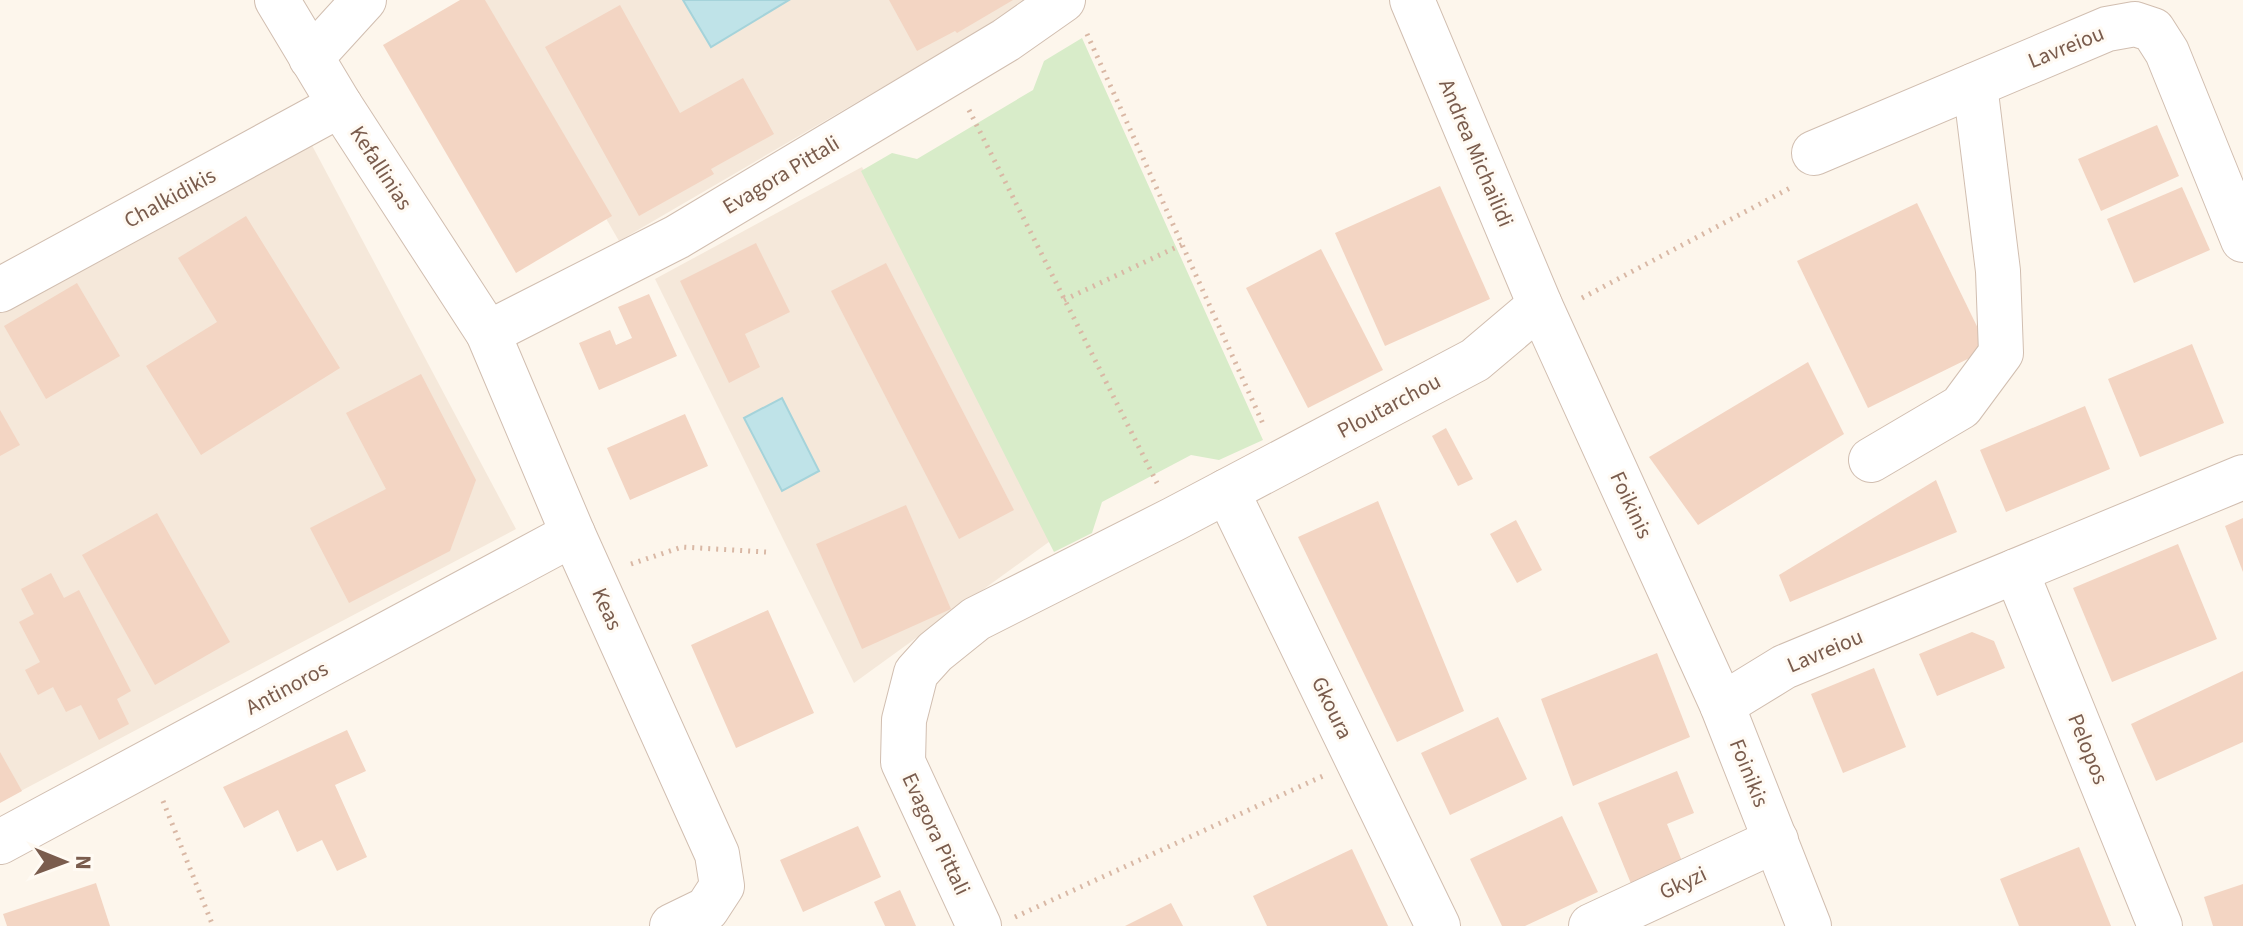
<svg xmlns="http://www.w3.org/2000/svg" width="2243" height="926" font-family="'Source Sans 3',sans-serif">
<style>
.residential{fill:#f5e8da}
.green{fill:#d8ecc9}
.water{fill:#bfe3e8;stroke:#a5d3da;stroke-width:2}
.building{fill:#f3d5c3}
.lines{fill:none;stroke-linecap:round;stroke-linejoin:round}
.minor-casing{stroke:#d1beb0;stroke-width:46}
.path{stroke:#d9b8a5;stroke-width:5;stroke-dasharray:2 6;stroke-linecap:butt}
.minor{stroke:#fff;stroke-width:44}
.labels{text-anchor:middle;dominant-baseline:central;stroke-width:6;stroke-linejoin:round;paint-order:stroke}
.street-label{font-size:22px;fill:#7a5c4d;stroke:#fffaf3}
</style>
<rect width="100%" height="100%" fill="#fdf6ec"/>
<g class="residential">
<polygon points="480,0 1032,0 619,241"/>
<polygon points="307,136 516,529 0,802 0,312"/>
<polygon points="862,167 1053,539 854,683 655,279"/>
</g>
<polygon class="green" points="1082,38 1263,440 1219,460 1191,455 1102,502 1092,533 1054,552 861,171 892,153 917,159 1033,90 1044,61"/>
<g class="water">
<polygon points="683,0 789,0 711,47"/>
<polygon points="782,398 819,471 782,491 744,418"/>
</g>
<g class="building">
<polygon points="460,0 485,0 612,216 516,273 383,45"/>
<polygon points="889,0 1013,0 957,33 955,31 917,51"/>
<polygon points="620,5 680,113 743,78 774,134 711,169 714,174 639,216 545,47"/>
<polygon points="2157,125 2179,176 2101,211 2078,159"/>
<polygon points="1440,186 1490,299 1385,346 1335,233"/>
<polygon points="2182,187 2210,250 2134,283 2107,219"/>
<polygon points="1917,203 1988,349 1868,408 1797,261"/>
<polygon points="246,216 340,368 201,455 146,366 217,322 178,258"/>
<polygon points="756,243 790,312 745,334 760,367 729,383 680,281"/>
<polygon points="1321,249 1383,370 1308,408 1246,288"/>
<polygon points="886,263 1014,510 959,539 831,291"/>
<polygon points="77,283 120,356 46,399 4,326"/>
<polygon points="649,294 677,356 599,390 579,343 610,330 616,345 632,338 618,307"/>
<polygon points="2192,344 2224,423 2140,457 2108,379"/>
<polygon points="1808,362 1844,434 1698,525 1649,457"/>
<polygon points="421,374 476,480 450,551 349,603 310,528 386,489 346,413"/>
<polygon points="2085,406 2110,469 2006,512 1980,450"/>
<polygon points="0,410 20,445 0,456"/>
<polygon points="685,414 708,466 630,500 607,448"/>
<polygon points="1446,428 1473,479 1458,486 1432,436"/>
<polygon points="1936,480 1957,532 1790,602 1779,575"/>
<polygon points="1378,501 1464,711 1397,742 1298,537"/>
<polygon points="906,505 951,609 862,649 816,544"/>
<polygon points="157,513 230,642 155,685 82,555"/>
<polygon points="2243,518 2243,572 2225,526"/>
<polygon points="1516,520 1542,570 1517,583 1490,534"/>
<polygon points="2178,544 2217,639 2112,682 2073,588"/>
<polygon points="51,573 64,598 79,590 131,691 117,699 129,724 99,740 81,705 66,712 53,687 38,695 25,670 40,662 19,622 34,614 21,589"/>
<polygon points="768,610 814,713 736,748 691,645"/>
<polygon points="1972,632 1994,641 2005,668 1937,696 1919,654"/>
<polygon points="1657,653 1690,737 1573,786 1541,699"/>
<polygon points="1874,668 1906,747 1843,773 1811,694"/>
<polygon points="2243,671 2243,742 2156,781 2131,724"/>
<polygon points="1498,717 1527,779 1450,815 1421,753"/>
<polygon points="347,730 366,771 335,785 367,857 337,871 322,840 297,852 278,810 244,828 223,787"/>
<polygon points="0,752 22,791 0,803"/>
<polygon points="1677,771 1694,813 1667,824 1684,866 1632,886 1598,803"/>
<polygon points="1562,816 1598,892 1525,926 1502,926 1470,859"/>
<polygon points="858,826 881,877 803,912 780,860"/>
<polygon points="2079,847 2111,926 2019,926 2000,879"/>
<polygon points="1352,849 1388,926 1267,926 1253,896"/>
<polygon points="96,883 110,926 7,926 3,914"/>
<polygon points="2243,884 2243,926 2213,926 2204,897"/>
<polygon points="900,890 916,926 885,926 874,902"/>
<polygon points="1171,903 1183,926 1125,926"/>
</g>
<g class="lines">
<g class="minor-casing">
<g id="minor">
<polyline points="277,0 340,105 488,333 573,534 717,854 722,886 707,909 672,926"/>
<polyline points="1412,0 1540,305 1722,705 1809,926"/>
<polyline points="311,58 364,0"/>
<polyline points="1814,153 2107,29 2135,24 2153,30 2167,52 2243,240"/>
<polyline points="0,290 340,105"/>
<polyline points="488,333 677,237 1006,40 1063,0"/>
<polyline points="1871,460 1961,407 2001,353 1998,271 1975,85"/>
<polyline points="1227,491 1438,926"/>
<polyline points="2016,571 2160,926"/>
<polyline points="1722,705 1784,667 2243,477"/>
<polyline points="0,842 573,534"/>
<polyline points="979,926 903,762 904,720 916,673 935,652 976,619 1174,519 1475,360 1540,305"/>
<polyline points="1591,926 1776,840"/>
</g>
</g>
<g class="path">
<polyline points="1087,34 1264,426"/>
<polyline points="969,110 1157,483"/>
<polyline points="1582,298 1792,187"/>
<polyline points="1064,300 1183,244"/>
<polyline points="631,564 682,547 766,552"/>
<polyline points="163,801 213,926"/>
<polyline points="1015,917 1323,776"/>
</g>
<use href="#minor" class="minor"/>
</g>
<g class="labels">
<g class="street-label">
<text transform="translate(2066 47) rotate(-22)">Lavreiou</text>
<text transform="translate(1476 153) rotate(67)">Andrea Michailidi</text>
<text transform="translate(381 168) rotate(57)">Kefallinias</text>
<text transform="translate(781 175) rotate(-31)">Evagora Pittali</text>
<text transform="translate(170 198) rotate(-29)">Chalkidikis</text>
<text transform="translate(1389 406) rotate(-28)">Ploutarchou</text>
<text transform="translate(1631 505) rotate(65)">Foikinis</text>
<text transform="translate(607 609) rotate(66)">Keas</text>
<text transform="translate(1825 651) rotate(-23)">Lavreiou</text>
<text transform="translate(287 688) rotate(-28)">Antinoros</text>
<text transform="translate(1332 708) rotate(64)">Gkoura</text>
<text transform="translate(2088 749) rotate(68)">Pelopos</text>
<text transform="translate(1749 773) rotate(68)">Foinikis</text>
<text transform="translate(936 834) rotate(65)">Evagora Pittali</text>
<text transform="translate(1683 883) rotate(-25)">Gkyzi</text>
</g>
</g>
<g transform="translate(64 862) rotate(91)" stroke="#fffaf3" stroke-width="6" paint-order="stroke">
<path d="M0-6L14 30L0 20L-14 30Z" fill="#7a5c4d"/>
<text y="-12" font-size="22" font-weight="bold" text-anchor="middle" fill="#7a5c4d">N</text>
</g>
</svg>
